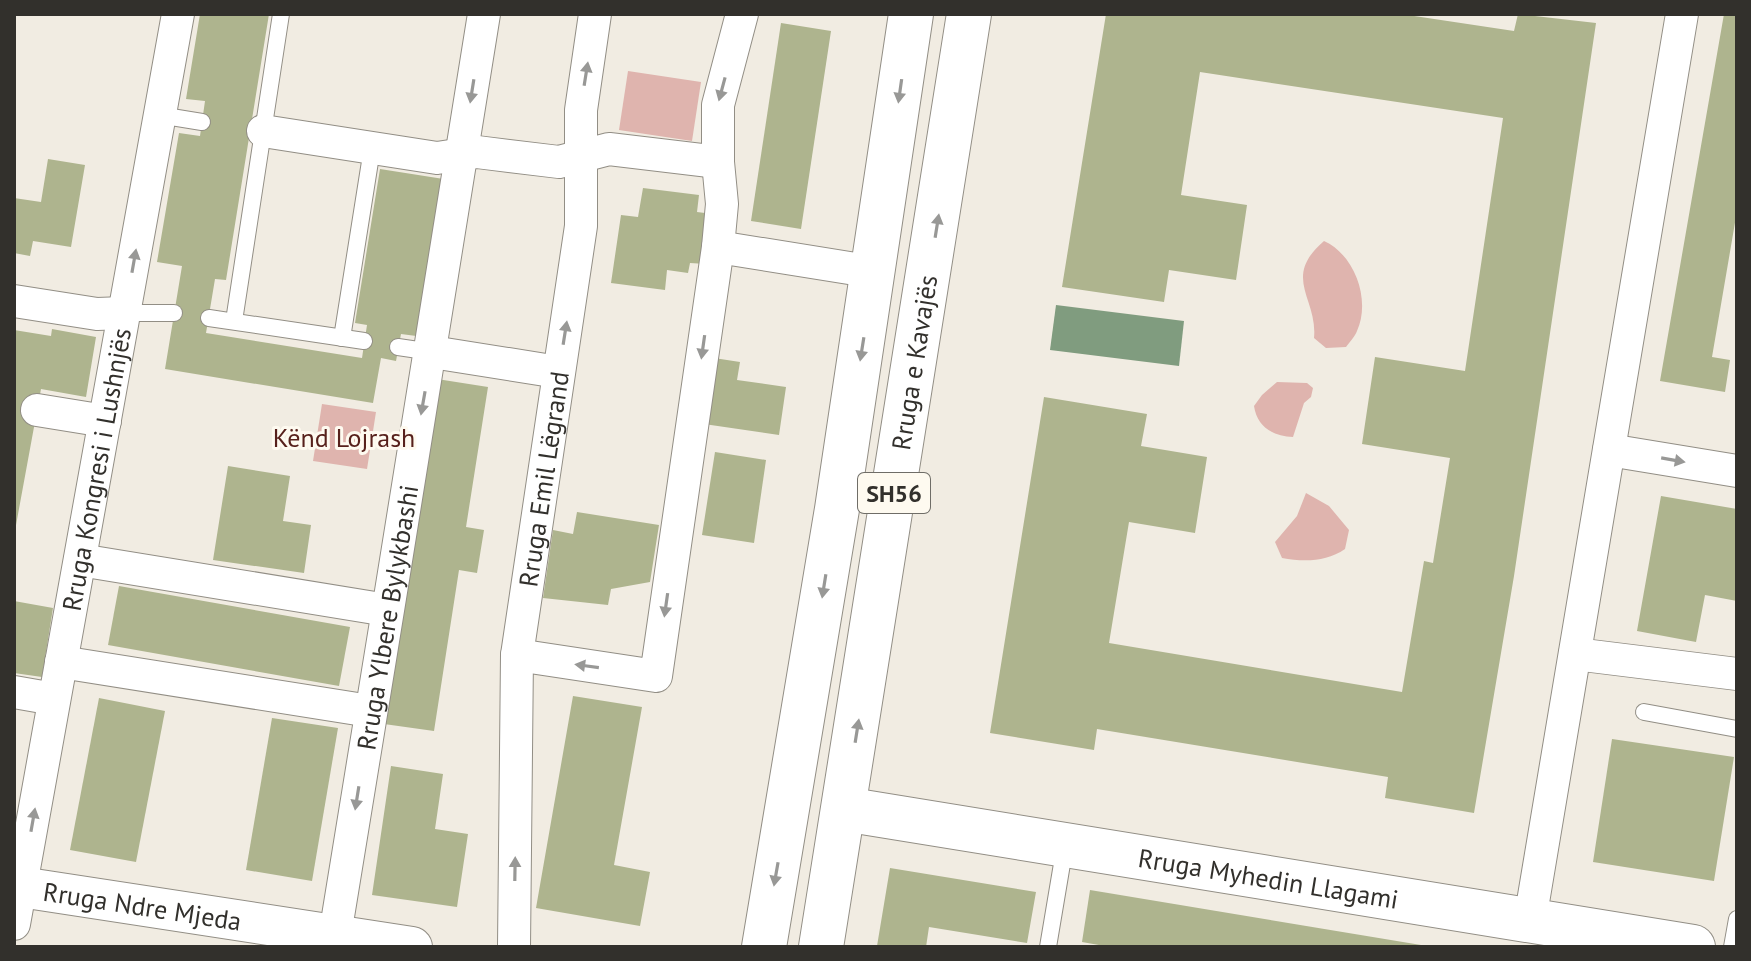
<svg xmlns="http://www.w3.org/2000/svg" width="1751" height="961" font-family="'PT Sans',sans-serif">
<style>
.green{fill:#dfb4ae}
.water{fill:#809c7f}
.building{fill:#aeb48e}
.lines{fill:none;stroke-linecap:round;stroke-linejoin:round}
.service-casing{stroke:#928e85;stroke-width:18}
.minor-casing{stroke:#928e85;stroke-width:34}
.tertiary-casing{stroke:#928e85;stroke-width:42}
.secondary-casing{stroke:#928e85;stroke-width:46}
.primary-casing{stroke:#928e85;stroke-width:46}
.service{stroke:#fff;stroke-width:16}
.minor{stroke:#fff;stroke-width:32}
.tertiary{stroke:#fff;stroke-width:40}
.secondary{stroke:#fff;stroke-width:44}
.primary{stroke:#fff;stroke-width:44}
.oneway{fill:#989896}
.labels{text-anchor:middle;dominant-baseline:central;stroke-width:6;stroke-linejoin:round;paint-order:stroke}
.shield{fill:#fefaf0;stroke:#6f6d67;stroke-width:2}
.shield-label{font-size:24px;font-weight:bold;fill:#32302c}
.street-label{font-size:26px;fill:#32302c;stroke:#fefaf0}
.park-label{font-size:26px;fill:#57211c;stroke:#fefaf0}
</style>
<rect width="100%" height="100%" fill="#f1ece2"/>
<g class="green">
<polygon points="628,71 701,82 692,141 619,130"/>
<path d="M1324 241C1355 255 1371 300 1357 331 1355 336 1350 342 1346 347L1326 348 1314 338C1318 298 1281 278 1324 241Z"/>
<path d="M1277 382 1307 383 1313 388 1311 397 1304 403 1293 437C1273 436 1257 427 1254 406L1262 395Z"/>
<polygon points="322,404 376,412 367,469 313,461"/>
<path d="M1306 493 1329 506 1349 530 1345 549C1326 562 1304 562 1282 558L1275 542 1297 516Z"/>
</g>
<polygon class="water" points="1056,305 1184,321 1179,366 1050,350"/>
<g class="building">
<polygon points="200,14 269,14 226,280 215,279 206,333 362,358 367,325 355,323 380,169 450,180 424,337 401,334 396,361 381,358 373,403 165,369 182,266 157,262 179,133 200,136 205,101 186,99"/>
<polygon points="1106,14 1401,14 1514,31 1518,14 1596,23 1514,576 1474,813 1385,798 1388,777 1097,729 1094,750 990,733 1044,397 1147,414 1141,446 1207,457 1195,533 1129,522 1109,643 1402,692 1424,561 1433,563 1450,458 1362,444 1375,357 1465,371 1503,118 1200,72 1181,195 1247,205 1236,280 1169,270 1164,302 1062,287"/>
<polygon points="1724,14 1737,14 1737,211 1712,357 1730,360 1725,392 1660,381"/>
<polygon points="781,23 831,31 801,229 751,221"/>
<polygon points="48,159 85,165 71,247 33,241 30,256 14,253 14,198 41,202"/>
<polygon points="643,188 699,195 697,212 713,214 706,264 690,263 688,273 667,270 665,290 611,283 621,215 638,217"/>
<polygon points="52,329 96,337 86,397 41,389 14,536 14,330 51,336"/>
<polygon points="714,358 740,362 737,380 786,387 779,435 704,424"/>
<polygon points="437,379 488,387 466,527 484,530 477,573 459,570 434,731 384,724"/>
<polygon points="715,452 766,460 754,543 702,535"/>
<polygon points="228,466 290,476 283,521 311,525 304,573 213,560"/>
<polygon points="1661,496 1737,509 1737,601 1705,595 1696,642 1637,631"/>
<polygon points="577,512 659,525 650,582 611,589 608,605 543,598 553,530 573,534"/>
<polygon points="119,586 350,627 339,686 108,645"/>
<polygon points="14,601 53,608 42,677 14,673"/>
<polygon points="573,696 642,707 614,865 650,872 640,926 536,908"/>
<polygon points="99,698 165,711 136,862 70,850"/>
<polygon points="272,718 338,728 312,881 246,870"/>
<polygon points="1612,739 1734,757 1714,881 1593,862"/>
<polygon points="391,766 443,774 435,829 468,834 457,907 372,895"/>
<polygon points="890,868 1036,892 1027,943 929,927 926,947 877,946"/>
<polygon points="1090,890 1421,945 1421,947 1110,947 1082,942"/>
</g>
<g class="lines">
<g class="service-casing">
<g id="service">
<polyline points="159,115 202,122"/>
<polyline points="124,313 174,313"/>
<polyline points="209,318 364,341"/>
<polyline points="234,321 281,14"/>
<polyline points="342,338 372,149"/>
<polyline points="398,347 432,352"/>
<polyline points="1644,712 1737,729"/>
<polyline points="1048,947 1065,846"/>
<polyline points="1732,947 1737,919"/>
</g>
</g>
<g class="minor-casing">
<g id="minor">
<polyline points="263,131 437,158 477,152 559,162 609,149 718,162"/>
<polyline points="718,247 874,272"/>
<polyline points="14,301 97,314 124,313"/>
<polyline points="432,352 558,372"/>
<polyline points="37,410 105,421"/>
<polyline points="1609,450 1737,471"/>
<polyline points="80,560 387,610"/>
<polyline points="1575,654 1737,674"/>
<polyline points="517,655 656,676 718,247 722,204 718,162 718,105 742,14"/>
<polyline points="61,662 370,711"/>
<polyline points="14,692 54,699"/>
<polyline points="1530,920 1682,14"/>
<path id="s1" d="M14 924 178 14"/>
<path id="s2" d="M333 947C383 636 436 325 484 14"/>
<path id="s3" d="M514 947 517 655 581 226V110L595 14"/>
</g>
</g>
<g class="tertiary-casing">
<g id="tertiary">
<path id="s4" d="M14 886 412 947"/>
</g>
</g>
<g class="secondary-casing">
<g id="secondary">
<path id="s5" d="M844 809 1693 947"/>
</g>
</g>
<g class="primary-casing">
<g id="primary">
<polyline points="764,947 837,509 911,14"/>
<path id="s6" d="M821 947 969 14"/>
</g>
</g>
<use href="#service" class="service"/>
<use href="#minor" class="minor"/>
<use href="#tertiary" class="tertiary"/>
<use href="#secondary" class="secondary"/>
<use href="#primary" class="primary"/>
</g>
<defs><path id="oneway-solid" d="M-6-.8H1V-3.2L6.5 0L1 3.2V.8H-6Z" transform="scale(2)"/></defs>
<g class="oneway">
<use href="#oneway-solid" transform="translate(586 74) rotate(-81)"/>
<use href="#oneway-solid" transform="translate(722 89) rotate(105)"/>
<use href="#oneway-solid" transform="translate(472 91) rotate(99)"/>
<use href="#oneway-solid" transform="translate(900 91) rotate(98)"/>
<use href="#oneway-solid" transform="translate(937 226) rotate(-81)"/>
<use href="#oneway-solid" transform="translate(134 261) rotate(-80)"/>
<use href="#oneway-solid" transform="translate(565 333) rotate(-81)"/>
<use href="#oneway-solid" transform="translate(703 347) rotate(98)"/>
<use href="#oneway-solid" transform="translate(862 349) rotate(99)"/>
<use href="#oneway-solid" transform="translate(423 403) rotate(100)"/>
<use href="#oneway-solid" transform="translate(1673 460) rotate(10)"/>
<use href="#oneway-solid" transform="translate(824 586) rotate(99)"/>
<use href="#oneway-solid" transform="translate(666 605) rotate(98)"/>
<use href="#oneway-solid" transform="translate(587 666) rotate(-172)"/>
<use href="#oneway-solid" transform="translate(857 731) rotate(-81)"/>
<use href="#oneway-solid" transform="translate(357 798) rotate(99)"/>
<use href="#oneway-solid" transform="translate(33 820) rotate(-80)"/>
<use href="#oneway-solid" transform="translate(515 869) rotate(-89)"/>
<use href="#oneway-solid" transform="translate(776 874) rotate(100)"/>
</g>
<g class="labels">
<rect class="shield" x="858" y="473" width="72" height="40" rx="6"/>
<g class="shield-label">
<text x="894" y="493">SH56</text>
</g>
<g class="street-label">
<text stroke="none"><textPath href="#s6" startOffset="592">Rruga e Kavajës</textPath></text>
<text stroke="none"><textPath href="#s1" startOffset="462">Rruga Kongresi i Lushnjës</textPath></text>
<text stroke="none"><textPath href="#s3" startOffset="470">Rruga Emil Lëgrand</textPath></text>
<text stroke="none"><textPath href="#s2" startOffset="334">Rruga Ylbere Bylykbashi</textPath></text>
<text stroke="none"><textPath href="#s5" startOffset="430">Rruga Myhedin Llagami</textPath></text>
<text stroke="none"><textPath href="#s4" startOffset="130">Rruga Ndre Mjeda</textPath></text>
</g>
<g class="park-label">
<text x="344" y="437">Kënd Lojrash</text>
</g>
</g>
<rect width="1751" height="961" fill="none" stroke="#32302c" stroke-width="32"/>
</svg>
